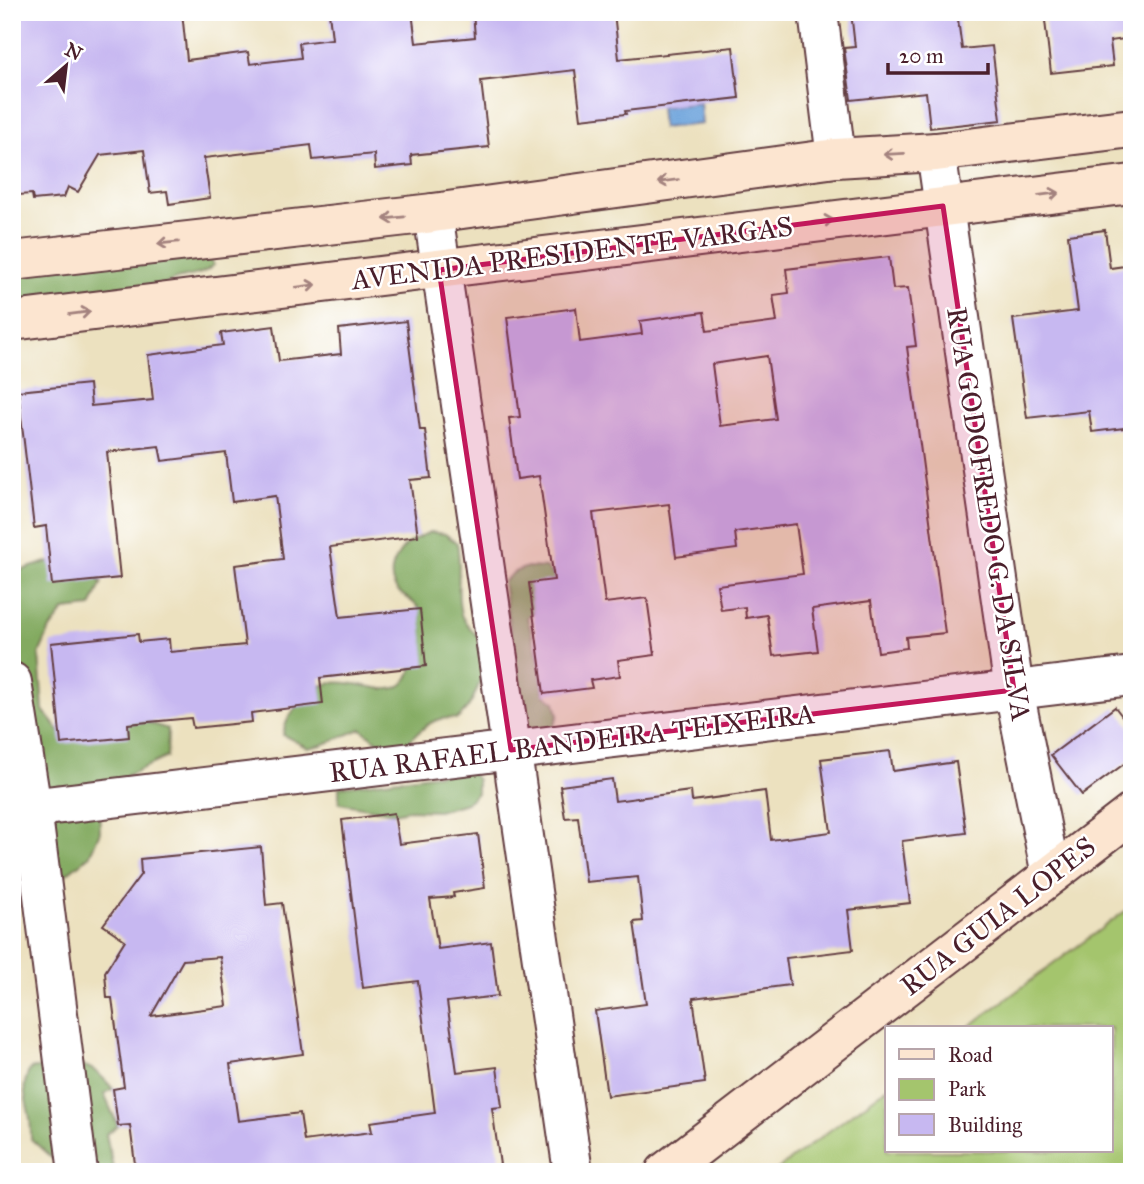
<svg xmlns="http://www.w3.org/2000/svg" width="1144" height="1184" font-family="'IM FELL Great Primer',serif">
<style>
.green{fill:#a4c56d;stroke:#77724c;stroke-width:2}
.forest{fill:#83aa60;stroke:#666446;stroke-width:2}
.water{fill:#6ea4dc;stroke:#5c6284;stroke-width:2}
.building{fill:#c7b8f1;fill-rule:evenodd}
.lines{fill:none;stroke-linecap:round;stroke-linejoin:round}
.street-casing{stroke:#623c41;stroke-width:42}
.secondary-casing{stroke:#623c41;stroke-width:42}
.street{stroke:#fff;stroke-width:38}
.secondary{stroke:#fce5d0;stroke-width:38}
.oneway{stroke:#a3827e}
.marked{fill:#c2185b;fill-opacity:0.2;stroke:#c2185b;stroke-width:5;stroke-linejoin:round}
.labels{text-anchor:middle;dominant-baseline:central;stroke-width:5;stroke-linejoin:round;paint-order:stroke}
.street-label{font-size:28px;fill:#4a1f2b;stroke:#fff}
</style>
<rect width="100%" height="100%" fill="#fff"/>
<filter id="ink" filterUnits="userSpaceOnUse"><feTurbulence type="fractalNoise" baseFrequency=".0143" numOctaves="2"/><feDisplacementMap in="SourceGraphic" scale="14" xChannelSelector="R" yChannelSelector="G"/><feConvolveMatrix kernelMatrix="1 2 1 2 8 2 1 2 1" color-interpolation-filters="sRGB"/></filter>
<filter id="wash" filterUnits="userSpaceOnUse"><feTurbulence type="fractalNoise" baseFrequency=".00686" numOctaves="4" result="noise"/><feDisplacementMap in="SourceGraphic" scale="28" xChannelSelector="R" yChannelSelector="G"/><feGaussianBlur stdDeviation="1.57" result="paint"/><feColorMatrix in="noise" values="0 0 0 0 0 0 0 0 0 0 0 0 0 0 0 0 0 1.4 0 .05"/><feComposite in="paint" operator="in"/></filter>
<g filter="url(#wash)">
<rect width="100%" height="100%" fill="#ece1bf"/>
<polygon class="green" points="1132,906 1132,1172 774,1172 887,1088 887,1151 1111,1151 1111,1028 967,1028"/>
<g class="forest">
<path d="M206 253 214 265C196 281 183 272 165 285L12 310V268Z"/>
<path d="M430 532 445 534 457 543C462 566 455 591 461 614 464 624 475 631 480 641 491 662 475 705 457 719 427 714 419 736 397 751L384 746 361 729 322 745 308 748 283 735C285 722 289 716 297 706 336 652 386 712 408 678 416 664 411 649 412 635 414 626 417 617 419 608 411 599 404 597 398 591 384 576 396 552 410 542 416 538 424 535 430 532Z"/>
<polygon points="47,562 76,568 102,582 91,607 65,610 50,629 39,654 43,710 61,733 140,720 168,729 167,757 115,781 99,803 100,832 89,856 45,891 19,902 12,901 12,573"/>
<polygon points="527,567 546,568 555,577 559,591 527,617 539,659 544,694 555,702 558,715 553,728 526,735 503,582 514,572"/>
<polygon points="469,770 477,780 477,793 466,803 438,811 408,810 394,813 339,803 339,787"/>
<path d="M71 1063C92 1065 100 1074 113 1089L104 1094 118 1126 106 1134 114 1172H61L53 1159 31 1139C31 1129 31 1118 28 1109 24 1092 22 1085 30 1069Z"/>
</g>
<polygon class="water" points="700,103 702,124 662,128 660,107"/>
<g id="blocks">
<g class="building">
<polygon points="12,12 182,12 187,60 248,52 250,64 301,58 299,43 332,39 329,12 412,12 416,43 475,37 473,12 614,12 619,59 733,47 739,98 625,111 626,114 581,119 575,70 481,81 489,147 411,155 412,165 375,169 374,154 313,160 311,145 204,158 210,198 169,204 167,191 150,193 144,150 100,155 78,192 68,187 64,197 33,200 32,194 18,195 12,141"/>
<polygon points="851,12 957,12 962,49 992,46 1001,120 930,128 926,92 851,100 844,48 855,47"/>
<polygon points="1044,12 1132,12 1132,38 1110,41 1113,66 1051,73"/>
<polygon points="1105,230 1110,268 1132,265 1132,427 1092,432 1089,411 1027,418 1013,319 1078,311 1068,235"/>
<path d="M889 257 893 289 908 288 916 346 907 347 945 633 906 637 907 648 878 652 871 601 812 609 818 651 773 656 767 615 746 618 745 607 721 610 717 585 803 574 796 524 735 532 737 549 676 557 669 504 593 513 605 603 647 598 655 655 618 660 620 676 590 680 592 688 544 694 529 583 554 580 539 476 517 479 509 418 520 417 507 317 576 308 580 342 642 334 640 321 704 312 707 331 777 322 773 295 789 293 786 269ZM767 356 776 419 720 426 712 364Z"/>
<polygon points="406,321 420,430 425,430 431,478 410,480 418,536 330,547 340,617 420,609 426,666 320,678 323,704 251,713 252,722 193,728 191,718 128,724 129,737 61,744 51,643 138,634 139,642 169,639 170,652 245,645 235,565 283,559 275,496 232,502 226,453 162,461 159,446 107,452 120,578 52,585 46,526 34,528 18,391 89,384 91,406 153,400 148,355 223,345 221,333 274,326 279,361 341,354 339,329"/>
<polygon points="1115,707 1132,729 1132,758 1082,795 1051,755"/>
<polygon points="890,751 893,771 956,762 966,833 902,841 910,903 848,910 853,950 786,958 790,985 693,998 705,1083 607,1096 595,1011 646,1004 634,922 643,921 638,877 586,882 578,817 565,818 560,786 612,779 615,801 691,791 692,801 765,791 771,840 831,832 821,759"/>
<path d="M394 813 399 844 478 834 485 888 453 893 454 897 430 899 438 949 491 942 498 996 447 1002 457 1072 497 1067 502 1107 492 1108 501 1172H136L130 1125 118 1126 113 1089 124 1087 112 998H107L105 972 125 940 103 925 141 874 140 859 261 847 266 905 282 903 303 1054 230 1064 238 1121 300 1113 304 1141 372 1132 370 1122 435 1113 418 981 363 988 342 820ZM220 957 227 1006 151 1016 183 960Z"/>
</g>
</g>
</g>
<g filter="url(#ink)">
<use href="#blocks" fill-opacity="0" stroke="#623c41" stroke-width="2"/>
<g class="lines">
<g class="street-casing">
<g id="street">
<polyline points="818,12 836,158"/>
<polyline points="936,152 1014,690 1051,875"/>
<polyline points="433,213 573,1172"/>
<polyline points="12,682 32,808 78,1172"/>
<polyline points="12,810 1132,676"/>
</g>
</g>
<g class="secondary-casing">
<g id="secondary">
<polyline points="12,261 433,213 836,158 936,152 1132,128"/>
<polyline points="12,321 1132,184"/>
<polyline points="665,1172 1132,813"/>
</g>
</g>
<use href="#street" class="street"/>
<use href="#secondary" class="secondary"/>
</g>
<defs><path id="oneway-shaft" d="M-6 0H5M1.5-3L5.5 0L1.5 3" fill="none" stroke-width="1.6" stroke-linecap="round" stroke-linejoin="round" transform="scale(1.75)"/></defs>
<g class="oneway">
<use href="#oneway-shaft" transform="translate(894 154) rotate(177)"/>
<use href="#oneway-shaft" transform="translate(668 181) rotate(172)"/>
<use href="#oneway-shaft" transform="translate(1049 194) rotate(-7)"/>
<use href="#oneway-shaft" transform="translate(394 218) rotate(174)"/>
<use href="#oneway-shaft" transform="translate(823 221) rotate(-7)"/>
<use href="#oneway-shaft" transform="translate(168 243) rotate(174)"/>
<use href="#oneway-shaft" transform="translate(306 286) rotate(-7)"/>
<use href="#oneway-shaft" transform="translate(80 313) rotate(-7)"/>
</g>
</g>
<path class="marked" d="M943 206 1014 690 511 750 439 270Z"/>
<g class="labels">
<g class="street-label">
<text transform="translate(572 253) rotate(-7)">AVENIDA PRESIDENTE VARGAS</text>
<text transform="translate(989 514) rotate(81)">RUA GODOFREDO G. DA SILVA</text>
<text transform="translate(572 743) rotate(-7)">RUA RAFAEL BANDEIRA TEIXEIRA</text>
<text transform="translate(998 916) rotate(-38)">RUA GUIA LOPES</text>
</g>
</g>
<rect width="1144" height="1184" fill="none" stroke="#fff" stroke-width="42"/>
<rect x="885" y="1026" width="228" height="126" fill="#ffffff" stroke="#b7a5aa" stroke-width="2"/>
<rect x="899" y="1049" width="35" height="10" fill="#fce5d0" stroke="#b7a5aa" stroke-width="2"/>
<text x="948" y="1062" font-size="21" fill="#4a1f2b">Road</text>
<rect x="899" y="1079" width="35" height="21" fill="#a4c56d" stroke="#b7a5aa" stroke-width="2"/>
<text x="948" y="1096" font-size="21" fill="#4a1f2b">Park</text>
<rect x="899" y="1114" width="35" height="21" fill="#c7b8f1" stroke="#b7a5aa" stroke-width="2"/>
<text x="948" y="1132" font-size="21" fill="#4a1f2b">Building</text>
<g transform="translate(66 66) rotate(28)" stroke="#ffffff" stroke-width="5" paint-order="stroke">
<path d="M0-5L12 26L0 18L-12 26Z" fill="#4a1f2b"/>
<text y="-10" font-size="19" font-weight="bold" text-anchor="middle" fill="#4a1f2b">N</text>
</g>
<path d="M888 63v10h100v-10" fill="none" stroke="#4a1f2b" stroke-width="3.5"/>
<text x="899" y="63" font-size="21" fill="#4a1f2b" stroke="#ffffff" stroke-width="5" paint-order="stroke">20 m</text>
</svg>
